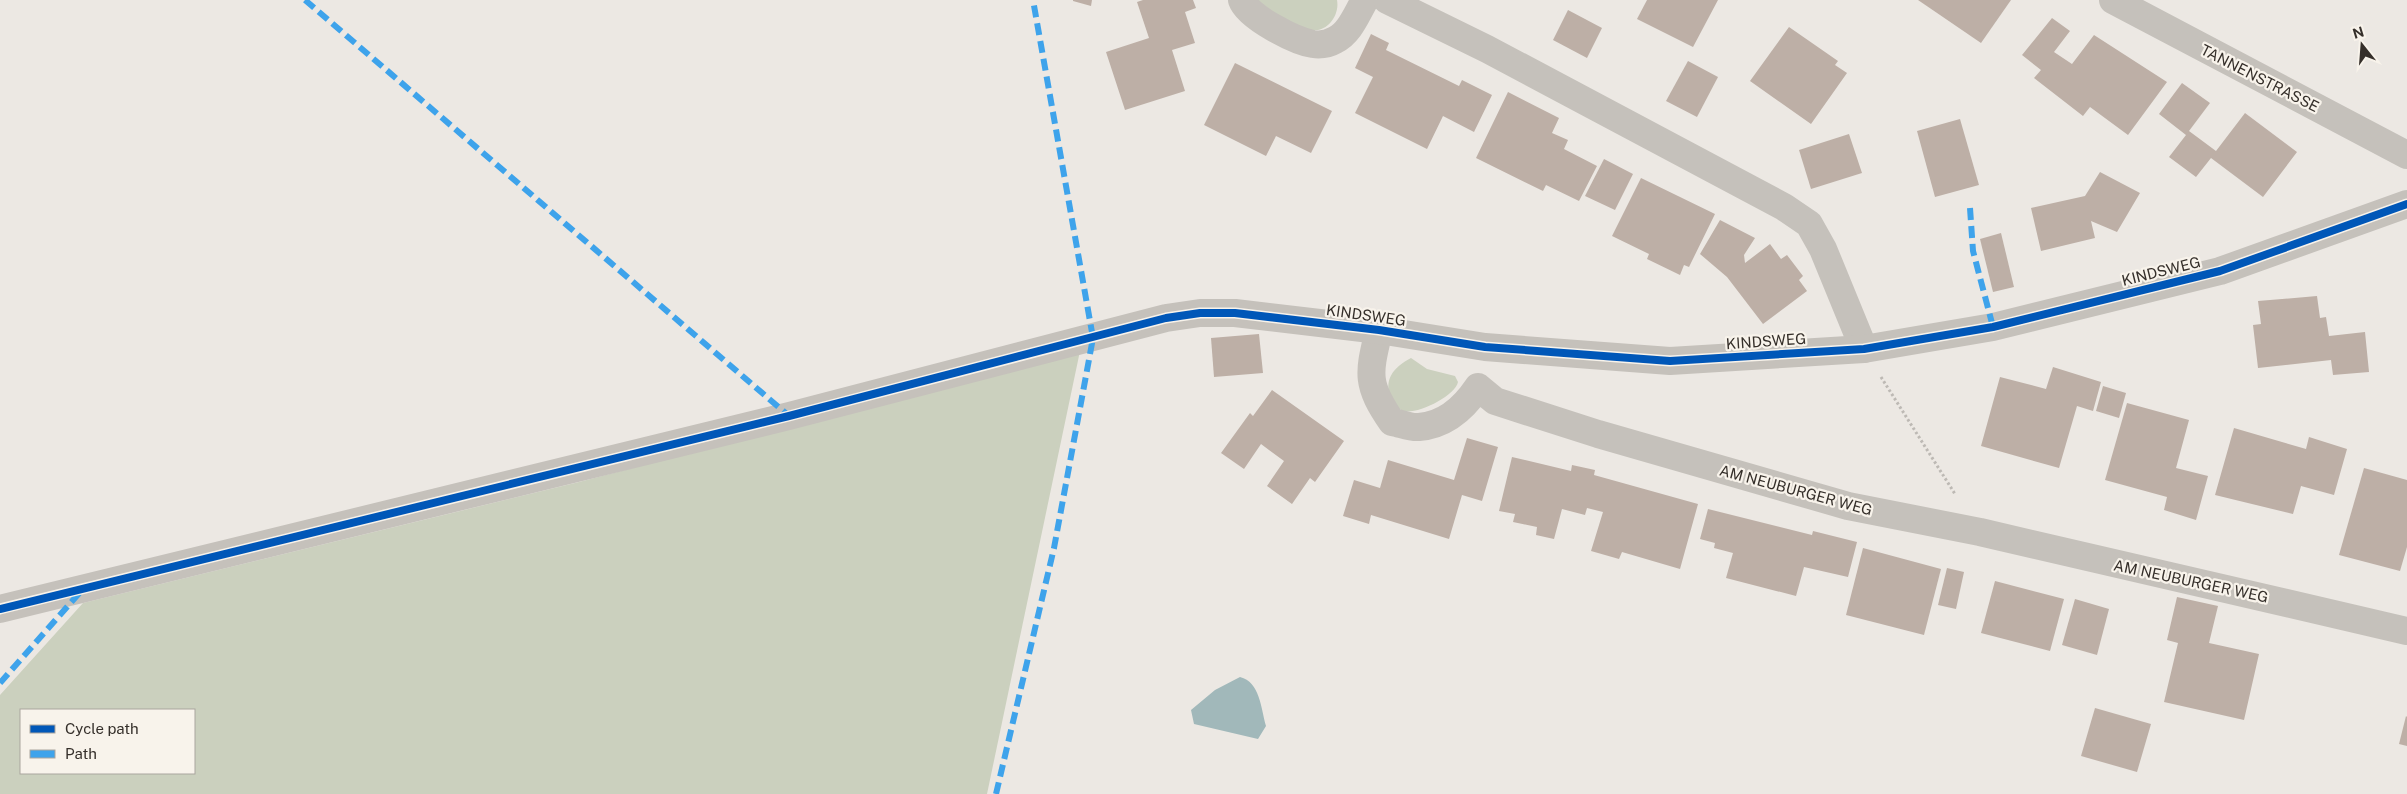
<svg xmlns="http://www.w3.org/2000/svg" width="2407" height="794" font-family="'Public Sans',sans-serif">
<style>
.green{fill:#cbd0be;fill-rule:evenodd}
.water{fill:#a1b8ba}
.building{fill:#bdafa6}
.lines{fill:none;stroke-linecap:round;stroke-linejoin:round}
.path{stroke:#bdb9b4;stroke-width:3;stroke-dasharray:2.5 2.5;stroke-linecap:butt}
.street{stroke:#c5c1bb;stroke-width:28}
.quiet{stroke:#3ea3eb;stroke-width:6;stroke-dasharray:12 6;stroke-linecap:butt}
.cycleway-casing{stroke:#f8f3eb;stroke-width:11}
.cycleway{stroke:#0057b8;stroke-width:8}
.labels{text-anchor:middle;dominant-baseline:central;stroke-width:4.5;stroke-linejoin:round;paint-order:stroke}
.street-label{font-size:15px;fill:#352f2a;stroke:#f8f3eb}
</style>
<rect width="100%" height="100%" fill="#ece8e3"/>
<g class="green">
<path d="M1258 0H1337C1340 15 1327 33 1311 30 1302 29 1271 15 1264 10 1262 7 1260 3 1258 0Z"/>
<path d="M1080 351 987 794H0V695L83 603 579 482ZM21 710H194V773H21Z"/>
<path d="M1411 358 1427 369 1455 376 1458 382C1455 396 1417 415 1403 411 1398 409 1394 404 1392 400 1382 380 1394 367 1411 358Z"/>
</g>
<path class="water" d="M1240 677C1260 682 1261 708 1266 726L1258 739 1194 724 1191 710 1215 690Z"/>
<g class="building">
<polygon points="1073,0 1092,0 1091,6 1073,1"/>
<polygon points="1143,0 1193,0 1196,8 1185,12 1195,43 1172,50 1185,91 1125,110 1106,52 1149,38 1137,2"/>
<polygon points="1647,0 1718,0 1693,47 1637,19"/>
<polygon points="1918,0 2011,0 1981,43"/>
<polygon points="1568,10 1602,28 1587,58 1553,40"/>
<polygon points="2052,18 2070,31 2054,52 2072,64 2094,35 2167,82 2128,135 2090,107 2083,116 2034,78 2041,70 2022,55"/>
<polygon points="1789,27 1838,61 1835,65 1847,73 1811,124 1750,81"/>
<polygon points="1371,34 1389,43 1386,50 1459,86 1462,80 1492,95 1474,132 1443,116 1427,149 1355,113 1373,77 1355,68"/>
<polygon points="1688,61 1718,77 1697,117 1666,101"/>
<polygon points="1235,63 1332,111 1311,153 1276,136 1266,156 1204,125"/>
<polygon points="2182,83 2210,103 2189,131 2216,151 2245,113 2297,152 2263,197 2211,158 2196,177 2169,157 2186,135 2159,114"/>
<polygon points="1508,92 1559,118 1552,133 1568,140 1564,149 1597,166 1579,201 1546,185 1543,191 1476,158"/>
<polygon points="1960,119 1979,185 1935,197 1917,131"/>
<polygon points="1849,134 1862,173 1811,189 1799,150"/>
<polygon points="1604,159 1633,174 1615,210 1585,196"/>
<polygon points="2100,172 2140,193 2117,232 2091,221 2095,238 2041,251 2031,208 2085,196"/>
<polygon points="1641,178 1715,214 1689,267 1684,265 1680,275 1647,259 1649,254 1612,236"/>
<polygon points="1720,220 1755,238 1744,255 1745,263 1770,244 1781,259 1787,255 1803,276 1799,280 1807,291 1763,324 1727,277 1700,254"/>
<polygon points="2001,233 2014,287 1993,292 1980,239"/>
<polygon points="2317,296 2320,318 2326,317 2329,336 2365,332 2369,372 2333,375 2331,360 2258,368 2253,325 2261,324 2258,301"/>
<polygon points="1259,334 1263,373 1214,377 1211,338"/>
<polygon points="2053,367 2101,382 2093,411 2077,406 2059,468 1981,446 2000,377 2046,389"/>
<polygon points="2103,386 2126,393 2119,418 2096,411"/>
<polygon points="1272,390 1344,441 1315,482 1310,478 1292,504 1267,486 1284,461 1261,444 1244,469 1221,453 1250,413 1253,416"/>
<polygon points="2127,403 2189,420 2176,468 2208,476 2196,520 2164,510 2167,497 2105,480"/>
<polygon points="2234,428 2306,449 2309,437 2347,449 2334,495 2301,486 2293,514 2215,495"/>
<polygon points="1467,438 1498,447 1482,501 1462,495 1449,539 1371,515 1369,524 1343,516 1354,480 1380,488 1388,460 1454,480"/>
<polygon points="1512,457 1571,471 1572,465 1595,470 1594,475 1698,504 1680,569 1622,552 1619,559 1591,551 1603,512 1587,508 1585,515 1562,509 1554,539 1536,535 1537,527 1513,522 1515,514 1499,511"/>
<polygon points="2364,468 2407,480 2407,547 2400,571 2339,555"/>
<polygon points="1708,509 1812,535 1813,531 1857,542 1848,577 1804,567 1796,596 1726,578 1733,553 1714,548 1715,543 1700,539"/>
<polygon points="1863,548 1941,569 1924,635 1846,615"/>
<polygon points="1947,568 1964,572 1956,609 1938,605"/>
<polygon points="1995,581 2064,599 2050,651 1981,633"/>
<polygon points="2177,597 2218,606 2209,643 2259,654 2244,720 2164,702 2178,643 2167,640"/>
<polygon points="2075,599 2109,609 2097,655 2062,645"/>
<polygon points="2095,708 2151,724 2137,772 2081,756"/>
<polygon points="2406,716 2407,717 2407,746 2399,744"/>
</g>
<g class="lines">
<polyline class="path" points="1881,377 1955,494"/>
<g class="street">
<path d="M1242 0C1248 17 1295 41 1313 44 1320 45 1328 44 1335 40 1350 33 1357 13 1365 0"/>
<polyline points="1387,0 1487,49 1784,207 1809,224 1823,249 1864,349"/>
<polyline points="2113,0 2407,155"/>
<path d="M1379 330C1369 373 1365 383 1392 422 1400 423 1410 428 1419 427 1445 425 1464 408 1478 387L1495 401 1598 434 1848 506 1980 532 2407 631"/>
<polyline points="0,609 789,416 1166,318 1200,313 1235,313 1379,330 1485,347 1670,361 1864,349 1993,327 2220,271 2407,204"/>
</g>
<g class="quiet">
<polyline points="305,0 789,416"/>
<polyline points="1970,208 1973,251 1993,327"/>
<polyline points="0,683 81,591"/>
<polyline points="996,794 1054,548 1093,338 1033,0"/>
</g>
<g class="cycleway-casing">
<polyline id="cycleway" points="0,609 789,416 1166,318 1200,313 1235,313 1379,330 1485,347 1670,361 1864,349 1993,327 2220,271 2407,204"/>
</g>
<use href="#cycleway" class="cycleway"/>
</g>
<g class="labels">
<g class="street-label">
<text transform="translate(2260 78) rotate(27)">TANNENSTRASSE</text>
<text transform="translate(2161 271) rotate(-14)">KINDSWEG</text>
<text transform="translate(1366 315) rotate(8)">KINDSWEG</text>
<text transform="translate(1766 341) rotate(-4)">KINDSWEG</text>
<text transform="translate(1796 490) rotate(15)">AM NEUBURGER WEG</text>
<text transform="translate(2191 581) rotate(12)">AM NEUBURGER WEG</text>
</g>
</g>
<rect x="20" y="709" width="175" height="65" fill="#f8f3eb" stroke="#aaa59e"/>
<rect x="30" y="725" width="25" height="8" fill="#0057b8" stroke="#aaa59e"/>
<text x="65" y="734" font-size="15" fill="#352f2a">Cycle path</text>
<rect x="30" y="750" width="25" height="8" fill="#3ea3eb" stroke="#aaa59e"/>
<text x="65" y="759" font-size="15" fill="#352f2a">Path</text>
<g transform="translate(2362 45) rotate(343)" stroke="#f8f3eb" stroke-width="4" paint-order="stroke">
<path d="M0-4L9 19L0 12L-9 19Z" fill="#352f2a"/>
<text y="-8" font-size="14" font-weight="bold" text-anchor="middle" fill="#352f2a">N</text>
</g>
</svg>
